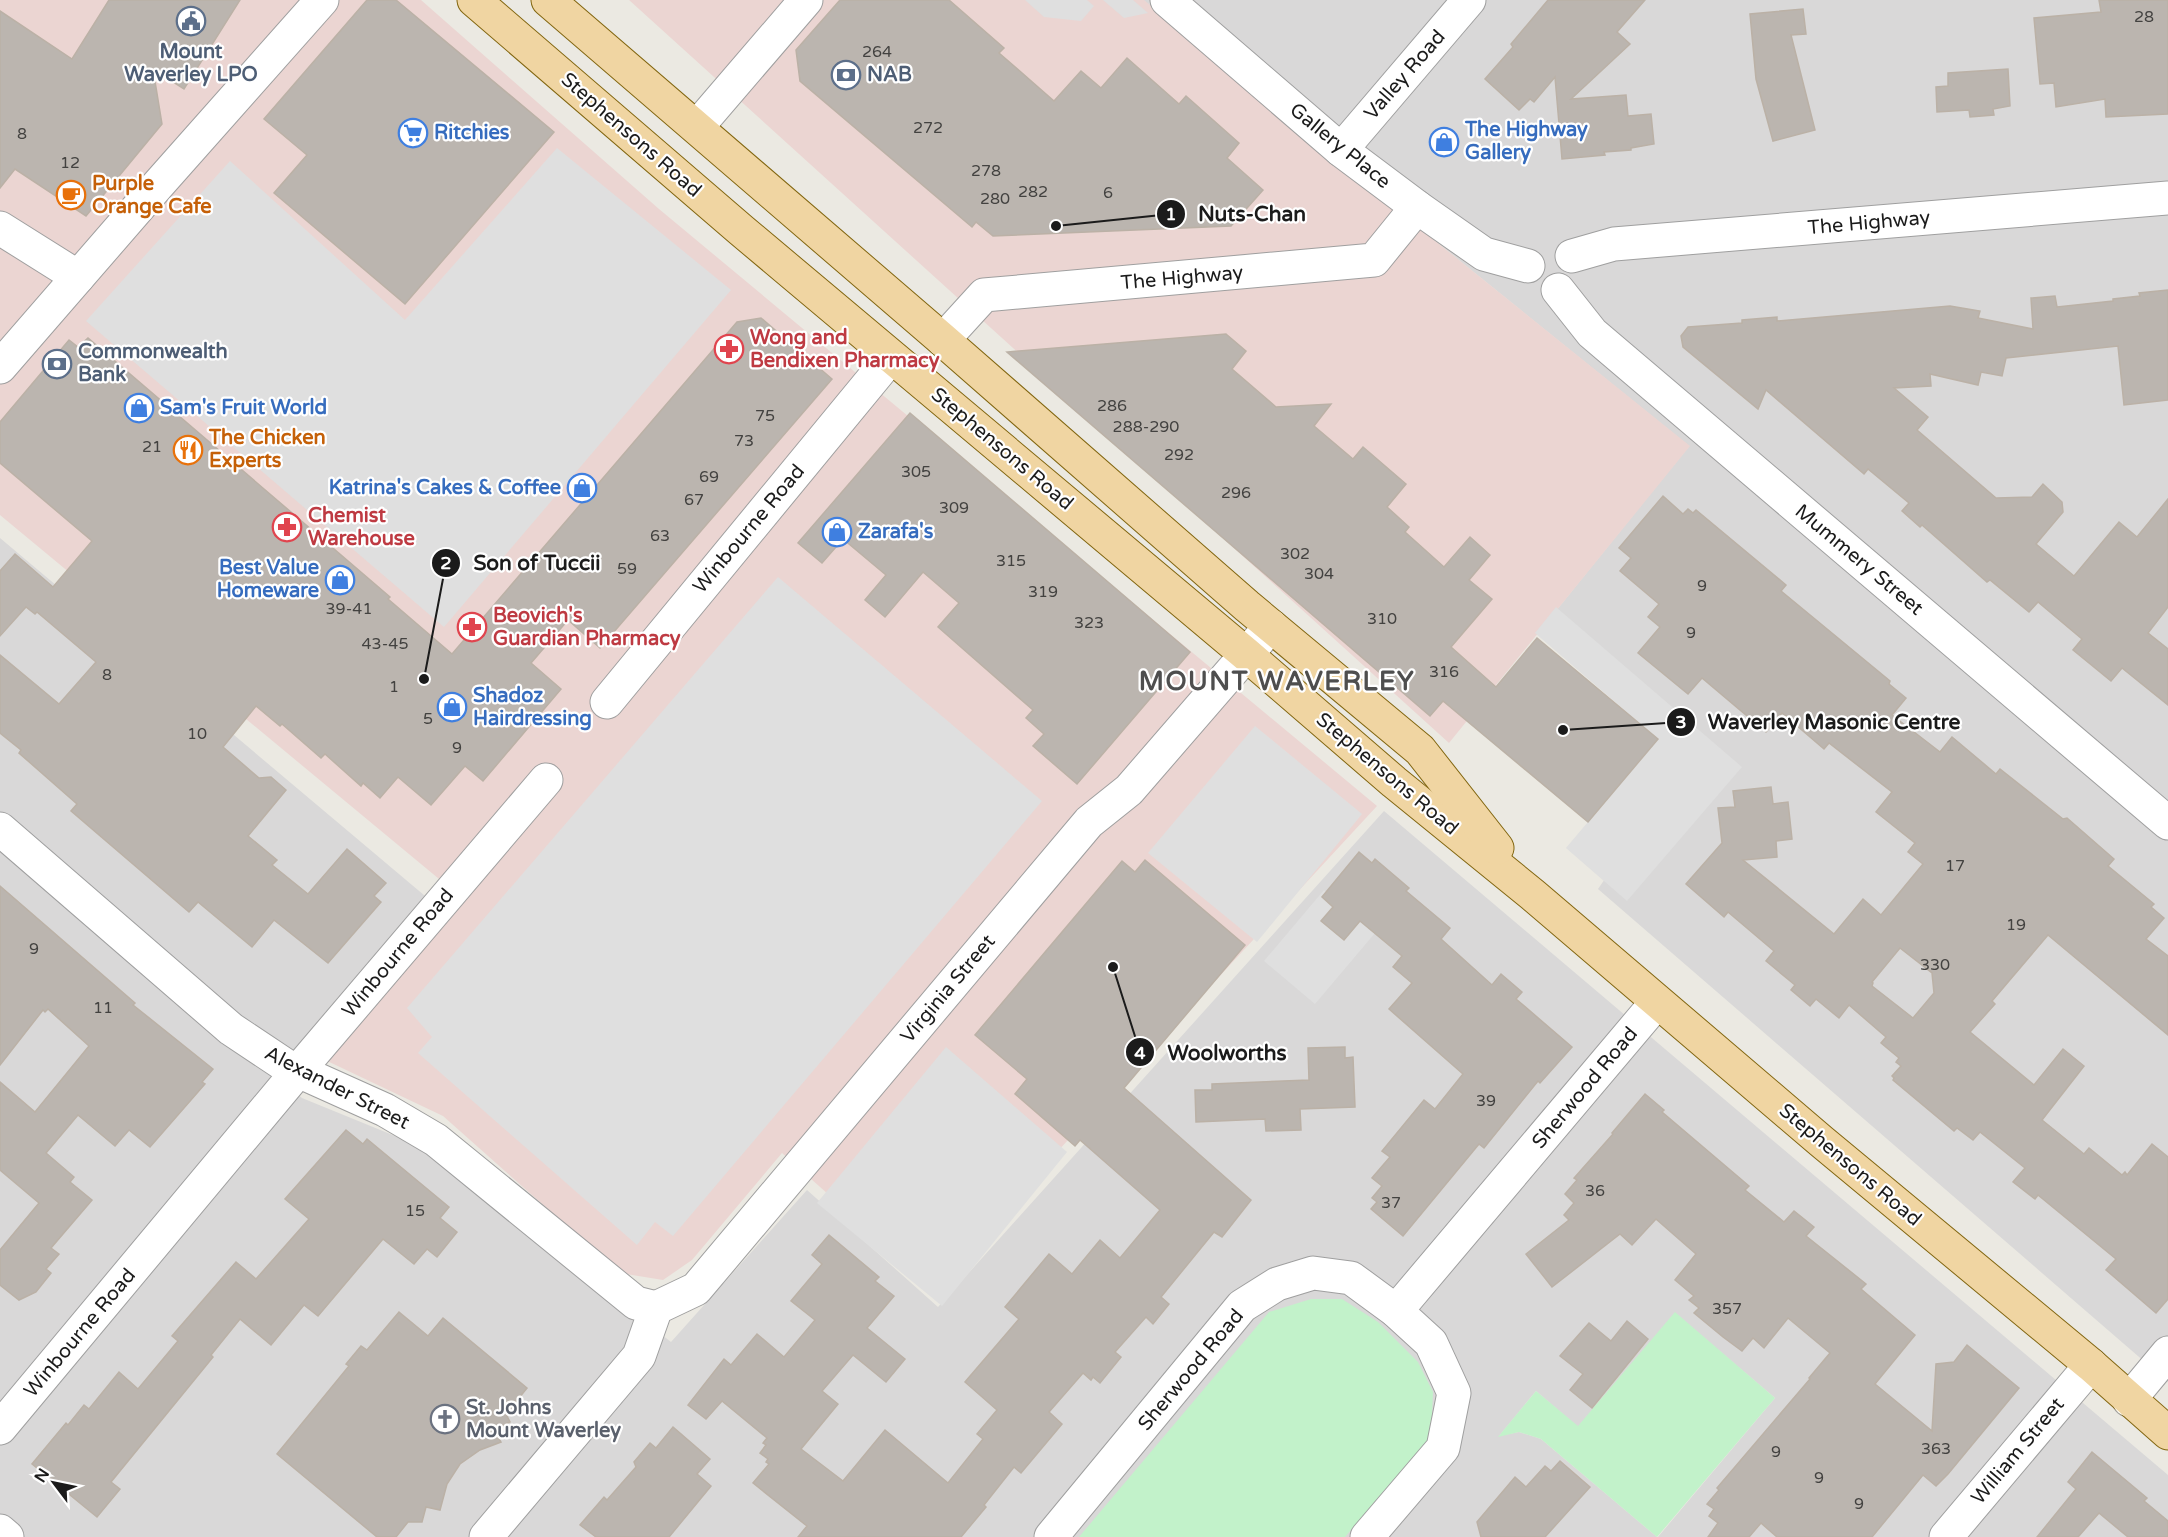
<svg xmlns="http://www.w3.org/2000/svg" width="2168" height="1537" font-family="'Varela Round',sans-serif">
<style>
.residential{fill:#d9d8d8}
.commercial{fill:#ebd5d2}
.park{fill:#c2f2ca}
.parking{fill:#dfdfdf}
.building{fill:#bbb5af;stroke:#bbb1a6;stroke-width:1.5;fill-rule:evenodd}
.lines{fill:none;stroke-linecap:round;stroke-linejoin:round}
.minor-casing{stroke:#9f9f9f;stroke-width:35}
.major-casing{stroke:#826610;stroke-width:35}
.minor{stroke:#fff;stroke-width:33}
.major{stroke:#f0d5a2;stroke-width:33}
.labels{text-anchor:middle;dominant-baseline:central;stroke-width:4.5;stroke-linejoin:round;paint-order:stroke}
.number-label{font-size:16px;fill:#434240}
.service-label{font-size:20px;font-weight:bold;fill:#4e5e75;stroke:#fff;text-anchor:start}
.street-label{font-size:20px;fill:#1b1b1b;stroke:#fff}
.shop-label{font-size:20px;font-weight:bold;fill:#366cbe;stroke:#fff;text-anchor:start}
.food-label{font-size:20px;font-weight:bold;fill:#c56008;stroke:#fff;text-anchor:start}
.health-label{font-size:20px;font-weight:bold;fill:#be3a42;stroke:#fff;text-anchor:start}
.worship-label{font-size:20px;font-weight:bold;fill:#5b616d;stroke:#fff;text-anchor:start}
.district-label{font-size:26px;font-weight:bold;letter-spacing:1.5px;fill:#4e4e4e;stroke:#fff}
.leader{fill:none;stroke:#1b1b1b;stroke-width:2}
.callout-dot{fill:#1b1b1b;stroke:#fff;stroke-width:2}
.mark-label{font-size:18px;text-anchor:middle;font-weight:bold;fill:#fff}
.callout-label{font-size:21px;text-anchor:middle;font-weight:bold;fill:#1b1b1b;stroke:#fff;stroke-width:4.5;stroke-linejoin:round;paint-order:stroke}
</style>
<rect width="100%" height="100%" fill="#ebe9e2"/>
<g class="residential">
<polygon points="1137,0 2168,0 2168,1382 1598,889 1700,741 1555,612 1689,446"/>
<polygon points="0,538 431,901 273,1074 302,1098 422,1147 671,1342 807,1190 938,1307 1384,811 2168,1475 2168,1537 1658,1537 1775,1398 1675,1313 1578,1427 1536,1391 1499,1436 1519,1432 1541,1439 1657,1537 0,1537"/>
</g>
<g class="commercial">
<polygon points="0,0 421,0 659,209 1377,806 932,1287 782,1153 692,1260 663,1280 620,1273 443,1116 323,1059 462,898 0,515"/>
<polygon points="629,0 1144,0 1398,211 1690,446 1449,743"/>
</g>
<g class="park">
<polygon points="1311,1299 1342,1299 1378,1322 1418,1362 1433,1392 1431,1437 1345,1537 1079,1537 1269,1312"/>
<polygon points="1675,1312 1775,1398 1657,1537 1541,1439 1519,1432 1498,1437 1536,1391 1578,1426"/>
</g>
<g class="parking">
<polygon points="1025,0 1087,0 1094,6 1081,21 1044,17"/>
<polygon points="1103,0 1133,0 1148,13 1124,18"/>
<polygon points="557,148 731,290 444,627 86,321 230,161 405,320"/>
<polygon points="778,577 1042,801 673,1236 655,1222 637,1245 418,1053 432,1037 407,1008"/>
<polygon points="1556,607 1742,767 1627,901 1566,848 1658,739 1535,633"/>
<polygon points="1255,726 1362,814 1257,942 1148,853"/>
<polygon points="1324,890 1337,902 1322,921 1344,940 1360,921 1375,933 1315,1004 1264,961"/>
<polygon points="946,1047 1067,1152 942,1306 817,1203"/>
</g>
<g class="building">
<polygon points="109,0 240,0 184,89 153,69 162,124 86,216 15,169 0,188 0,11 72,59"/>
<polygon points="367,0 396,0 554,132 405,304 274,193 307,155 264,119"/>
<polygon points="840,0 949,0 1004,48 999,53 1054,101 1081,71 1101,88 1127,58 1179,104 1186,96 1239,143 1227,158 1263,190 1231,226 993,236 976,222 972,227 800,81 796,50"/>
<polygon points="1548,0 1645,0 1617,32 1630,44 1571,99 1626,95 1628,116 1651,114 1654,144 1631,148 1631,150 1604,152 1605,155 1562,159 1555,77 1534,102 1530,99 1519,110 1485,79 1513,47 1511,44"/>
<polygon points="2099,0 2168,0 2168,114 2106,117 2105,99 2056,107 2054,83 2040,84 2034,18 2101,12"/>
<polygon points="1803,9 1806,34 1791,35 1815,130 1773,141 1756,79 1750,14"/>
<polygon points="2008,69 2010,106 1993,109 1994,115 1970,117 1969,110 1937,112 1936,87 1948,86 1948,73"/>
<polygon points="2168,290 2168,400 2124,405 2118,346 2006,358 2002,376 1981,372 1978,385 1930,374 1931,386 1894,388 1928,417 1917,430 1996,498 2032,497 2043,484 2062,502 2063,512 2036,544 2074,576 2119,522 2137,537 2168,499 2168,607 2148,633 2168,649 2168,705 2122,668 2111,681 2073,650 2082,639 2038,602 2029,612 1990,580 1987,582 1922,525 1920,527 1902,511 1909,503 1868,469 1864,474 1766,390 1758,409 1683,347 1681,336 1688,327 1742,323 1742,320 1777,317 1777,321 1950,306 1980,311 1978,318 2033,329 2031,298 2055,296 2057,307 2113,301 2113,299 2140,296 2139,293"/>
<polygon points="761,318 832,379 600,648 568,620 531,663 561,689 483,781 465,766 431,805 398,777 380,798 363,783 361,786 325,754 321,758 282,724 280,726 256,706 223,747 259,778 271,777 286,790 248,836 277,860 272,865 308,894 347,849 386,883 374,896 381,902 328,963 274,920 252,947 198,902 189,912 71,811 77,804 19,753 21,750 0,733 0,655 59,704 96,662 37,612 35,614 26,607 0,636 0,571 15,554 53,587 92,541 0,463 0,422 69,340 78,347 88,338 390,597 388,599 452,654 737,322"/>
<polygon points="1226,334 1246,351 1232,369 1276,407 1331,404 1314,426 1353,459 1363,447 1406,484 1387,507 1409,527 1405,532 1444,567 1470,537 1490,555 1469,580 1492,599 1451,647 1496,687 1537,638 1658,739 1588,822 1443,701 1430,716 1007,352"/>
<polygon points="910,413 1190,652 1077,784 1033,746 1044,734 1026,718 1033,710 938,627 959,603 923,572 885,617 865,600 886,575 843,539 822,563 798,543"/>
<path d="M1663 496 1683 514 1688 509 1693 513 1696 510 1786 585 1781 591 1890 681 1889 684 1906 698 1892 715 1940 752 1952 737 1996 774 2000 769 2063 819 2067 818 2114 859 2108 866 2154 904 2151 907 2164 918 2146 939 2168 956V1035L2048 935 1992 1001 1995 1004 1970 1032 2034 1085 2063 1049 2084 1066 2042 1120 2084 1154 2089 1148 2122 1175 2125 1172 2127 1175 2152 1144 2168 1157V1299L2156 1313 2106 1270 2116 1259 2038 1195 2035 1199 2013 1182 2025 1168 1980 1132 1973 1140 1957 1128 1954 1131 1893 1080 1894 1078 1892 1076 1901 1066 1896 1062 1899 1058 1881 1043 1886 1037 1849 1005 1839 1018 1816 999 1810 1006 1791 990 1795 985 1766 961 1774 951 1728 912 1724 917 1686 884 1722 843 1718 808 1735 807 1733 791 1771 787 1773 804 1788 802 1792 839 1776 841 1777 857 1743 860 1834 934 1863 899 1881 915 1923 864 1908 852 1915 843 1876 812 1892 792 1829 743 1824 749 1782 713 1766 732 1702 678 1688 694 1638 653 1660 627 1648 617 1659 604 1620 571 1631 558 1619 548ZM1900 948 1932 973 1934 993 1913 1018 1872 986 1873 983 1872 982Z"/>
<polygon points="1359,852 1372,863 1375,859 1409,888 1406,891 1450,928 1441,939 1492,985 1501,974 1522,992 1516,999 1572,1047 1540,1083 1538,1081 1484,1148 1479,1144 1403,1236 1371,1209 1377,1202 1372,1198 1382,1186 1372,1178 1390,1157 1382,1151 1424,1100 1435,1109 1463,1074 1389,1009 1412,983 1393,967 1402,956 1360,921 1344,940 1321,921 1333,907 1322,897"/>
<polygon points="1145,860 1245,945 1124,1088 1251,1200 1222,1237 1214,1232 1161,1297 1169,1304 1153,1324 1146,1317 1115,1352 1121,1357 1100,1383 1093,1377 1091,1380 1083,1373 1049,1412 1062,1424 1021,1473 1014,1467 984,1505 986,1507 961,1537 798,1537 807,1526 753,1483 769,1464 766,1462 768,1459 760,1453 766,1445 763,1443 767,1438 722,1401 706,1419 688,1405 724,1359 731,1365 757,1334 784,1357 815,1320 791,1301 822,1264 812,1255 829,1235 879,1277 875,1281 894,1296 867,1328 905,1359 886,1382 853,1355 822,1391 838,1404 801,1449 843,1481 885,1430 948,1483 983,1439 977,1434 997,1410 965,1382 1019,1319 1005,1307 1049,1254 1072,1274 1100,1240 1120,1258 1160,1210 1080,1140 1075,1146 1015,1094 1027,1079 975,1035 1122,861 1135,872"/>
<polygon points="0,886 135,1003 133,1005 213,1069 202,1082 205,1084 150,1147 129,1130 115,1146 78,1115 46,1153 74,1177 70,1182 92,1200 51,1248 59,1254 46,1269 51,1273 36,1292 19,1300 0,1285 0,1250 39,1203 0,1170 0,1082 35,1112 89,1046 48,1009 45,1012 43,1010 0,1065"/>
<polygon points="1345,1047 1345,1058 1353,1057 1355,1107 1300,1109 1301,1130 1266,1131 1265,1119 1196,1122 1195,1090 1212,1090 1212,1084 1309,1080 1308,1048"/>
<polygon points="1645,1094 1664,1110 1662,1112 1749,1186 1745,1190 1784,1222 1794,1211 1814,1227 1806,1236 1866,1284 1861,1289 1915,1335 1875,1384 1932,1431 1936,1364 1954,1362 1967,1345 2019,1388 1948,1474 1936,1486 1923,1475 1872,1537 1777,1537 1761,1523 1749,1537 1708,1537 1718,1523 1709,1516 1714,1509 1707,1504 1719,1490 1717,1488 1810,1379 1809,1378 1830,1353 1788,1318 1764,1348 1753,1338 1742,1351 1723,1337 1694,1313 1699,1308 1689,1300 1694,1296 1675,1280 1696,1254 1656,1219 1632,1245 1620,1234 1552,1287 1526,1254 1569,1220 1564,1215 1574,1203 1565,1194 1577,1180 1574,1178 1613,1134 1612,1133"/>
<polygon points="346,1130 363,1144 367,1139 449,1207 440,1218 457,1232 437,1257 427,1249 414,1264 383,1239 318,1316 304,1305 271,1345 240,1319 211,1355 213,1357 111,1482 120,1489 97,1517 32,1464 66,1423 68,1425 84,1405 89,1409 119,1372 138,1389 178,1341 172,1336 236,1262 256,1279 309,1219 285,1199"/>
<polygon points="399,1312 428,1336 443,1318 527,1388 506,1414 510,1422 494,1430 501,1442 480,1450 460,1464 447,1484 440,1510 426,1507 422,1522 408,1522 396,1537 377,1537 277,1454 349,1366 346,1364 361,1346 367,1350"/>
<polygon points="1627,1321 1648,1339 1592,1408 1570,1390 1583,1374 1560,1356 1589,1323 1611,1341"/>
<polygon points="673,1427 710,1459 697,1474 711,1486 669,1537 596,1537 580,1525 604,1497 607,1500 636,1467 634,1462 650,1443 656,1448"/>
<polygon points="2092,1452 2147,1498 2144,1501 2168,1521 2168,1537 2128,1537 2099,1513 2078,1537 2037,1537 2076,1489 2068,1482"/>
<polygon points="1560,1461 1590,1487 1545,1537 1481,1537 1477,1522 1515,1477 1526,1487 1545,1466 1551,1471"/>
</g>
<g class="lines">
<g class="minor-casing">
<g id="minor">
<polyline points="1167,0 1341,150 1417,207 1484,254 1528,266"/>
<polyline points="697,127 806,0"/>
<polyline points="1341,150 1469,0"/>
<polyline points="0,228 78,277"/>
<polyline points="1572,256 1614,244 2168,198"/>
<polyline points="1558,290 1592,333 2168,823"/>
<polyline points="943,340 984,295 1374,260 1417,207"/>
<polyline points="0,367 157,186 322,0"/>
<polyline points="607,702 891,357"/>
<polyline points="0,829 231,1029 285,1065 385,1110 436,1140 636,1303 656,1308"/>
<polyline points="1396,1311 1657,1002"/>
<polyline points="2129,1400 2168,1353"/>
<polyline points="0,1428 298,1071 546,780"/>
<polyline points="0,1531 7,1537"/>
<polyline points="486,1537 639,1356 656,1308 696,1289 1089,822 1129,790 1271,626"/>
<polyline points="1051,1537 1242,1306 1277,1284 1313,1273 1351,1278 1396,1311 1431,1343 1454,1393 1443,1448 1367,1537"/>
<polyline points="1946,1537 2091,1365"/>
</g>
</g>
<g class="major-casing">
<g id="major">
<polyline points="474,0 741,230 1247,655 1394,782 1533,895 1821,1141 2091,1365 2168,1433"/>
<polyline points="548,0 943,340 1247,606 1420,750 1497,848"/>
</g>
</g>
<use href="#minor" class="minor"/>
<use href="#major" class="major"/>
</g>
<defs>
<g id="civic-ring" transform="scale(1.5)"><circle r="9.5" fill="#fff" stroke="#5c6f8a" stroke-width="1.5"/><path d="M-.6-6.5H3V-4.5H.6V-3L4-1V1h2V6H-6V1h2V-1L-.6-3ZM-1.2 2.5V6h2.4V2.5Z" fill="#5c6f8a"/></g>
<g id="bank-ring" transform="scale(1.5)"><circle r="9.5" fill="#fff" stroke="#5c6f8a" stroke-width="1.5"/><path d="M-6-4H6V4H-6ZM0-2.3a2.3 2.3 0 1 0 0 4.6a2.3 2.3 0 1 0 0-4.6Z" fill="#5c6f8a"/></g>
<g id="supermarket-ring" transform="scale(1.5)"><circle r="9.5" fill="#fff" stroke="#3f7fe0" stroke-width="1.5"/><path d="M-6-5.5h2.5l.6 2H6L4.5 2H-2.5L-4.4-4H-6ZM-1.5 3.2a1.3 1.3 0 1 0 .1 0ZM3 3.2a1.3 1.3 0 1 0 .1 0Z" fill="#3f7fe0"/></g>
<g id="shop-ring" transform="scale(1.5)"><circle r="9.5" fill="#fff" stroke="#3f7fe0" stroke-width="1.5"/><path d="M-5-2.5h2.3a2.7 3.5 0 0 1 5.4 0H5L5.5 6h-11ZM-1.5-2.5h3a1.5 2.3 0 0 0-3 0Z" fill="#3f7fe0"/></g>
<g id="cafe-ring" transform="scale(1.5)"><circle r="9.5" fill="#fff" stroke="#e8710a" stroke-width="1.5"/><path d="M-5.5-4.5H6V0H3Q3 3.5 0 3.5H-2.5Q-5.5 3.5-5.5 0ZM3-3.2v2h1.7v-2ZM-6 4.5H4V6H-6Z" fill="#e8710a"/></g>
<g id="pharmacy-ring" transform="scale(1.5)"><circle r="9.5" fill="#fff" stroke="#e0444e" stroke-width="1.5"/><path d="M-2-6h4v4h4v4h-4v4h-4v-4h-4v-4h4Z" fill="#e0444e"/></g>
<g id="restaurant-ring" transform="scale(1.5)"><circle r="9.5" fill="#fff" stroke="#e8710a" stroke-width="1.5"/><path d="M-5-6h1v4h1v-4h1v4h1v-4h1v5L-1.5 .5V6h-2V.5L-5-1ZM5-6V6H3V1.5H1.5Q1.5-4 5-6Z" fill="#e8710a"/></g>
<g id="church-ring" transform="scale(1.5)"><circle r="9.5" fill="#fff" stroke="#6b7280" stroke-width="1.5"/><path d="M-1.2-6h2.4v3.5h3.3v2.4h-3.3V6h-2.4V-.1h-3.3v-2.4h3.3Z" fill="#6b7280"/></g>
</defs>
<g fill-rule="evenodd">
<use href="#civic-ring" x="191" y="21"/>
<use href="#bank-ring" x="846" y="75"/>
<use href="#supermarket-ring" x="413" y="133"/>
<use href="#shop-ring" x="1444" y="142"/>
<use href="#cafe-ring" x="71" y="195"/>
<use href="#pharmacy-ring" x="729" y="349"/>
<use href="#bank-ring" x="57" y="364"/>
<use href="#shop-ring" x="139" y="408"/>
<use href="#restaurant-ring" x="188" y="450"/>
<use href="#shop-ring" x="582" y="488"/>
<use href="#pharmacy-ring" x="287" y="527"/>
<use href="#shop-ring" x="837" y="532"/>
<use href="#shop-ring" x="340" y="580"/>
<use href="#pharmacy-ring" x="472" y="627"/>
<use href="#shop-ring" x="452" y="707"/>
<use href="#church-ring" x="445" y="1419"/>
</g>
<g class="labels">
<g class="number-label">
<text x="2144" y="17">28</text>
<text x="877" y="52">264</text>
<text x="928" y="128">272</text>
<text x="22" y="134">8</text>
<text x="70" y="163">12</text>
<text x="986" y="171">278</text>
<text x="1033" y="192">282</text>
<text x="1108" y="193">6</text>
<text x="995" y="199">280</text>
<text x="1112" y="406">286</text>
<text x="765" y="416">75</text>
<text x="1146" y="427">288-290</text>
<text x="744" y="441">73</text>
<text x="152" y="447">21</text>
<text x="1179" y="455">292</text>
<text x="916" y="472">305</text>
<text x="709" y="477">69</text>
<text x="1236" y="493">296</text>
<text x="694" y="500">67</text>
<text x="954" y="508">309</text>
<text x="660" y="536">63</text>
<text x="1295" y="554">302</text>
<text x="1011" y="561">315</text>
<text x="627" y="569">59</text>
<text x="1319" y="574">304</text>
<text x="1702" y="586">9</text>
<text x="1043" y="592">319</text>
<text x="349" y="609">39-41</text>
<text x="1382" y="619">310</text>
<text x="1089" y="623">323</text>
<text x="1691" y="633">9</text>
<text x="385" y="644">43-45</text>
<text x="1444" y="672">316</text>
<text x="107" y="675">8</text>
<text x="394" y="687">1</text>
<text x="428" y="719">5</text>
<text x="197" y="734">10</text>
<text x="457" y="748">9</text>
<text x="1955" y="866">17</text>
<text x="2016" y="925">19</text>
<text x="34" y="949">9</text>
<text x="1935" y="965">330</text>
<text x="103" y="1008">11</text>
<text x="1486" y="1101">39</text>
<text x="1595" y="1191">36</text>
<text x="1391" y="1203">37</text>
<text x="415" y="1211">15</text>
<text x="1727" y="1309">357</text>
<text x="1936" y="1449">363</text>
<text x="1776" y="1452">9</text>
<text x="1819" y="1478">9</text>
<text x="1859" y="1504">9</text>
</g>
<g class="service-label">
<text x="191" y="52" text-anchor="middle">Mount<tspan x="191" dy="23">Waverley LPO</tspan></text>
<text x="867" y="75">NAB</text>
<text x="78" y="352">Commonwealth<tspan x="78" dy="23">Bank</tspan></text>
</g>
<g class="street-label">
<text transform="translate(1405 75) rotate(-49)">Valley Road</text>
<text transform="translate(631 135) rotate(41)">Stephensons Road</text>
<text transform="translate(1340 146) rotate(39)">Gallery Place</text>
<text transform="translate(1869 223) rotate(-5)">The Highway</text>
<text transform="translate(1182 278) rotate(-5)">The Highway</text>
<text transform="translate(1002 449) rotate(40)">Stephensons Road</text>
<text transform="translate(749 529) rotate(-50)">Winbourne Road</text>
<text transform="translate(1859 560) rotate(40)">Mummery Street</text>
<text transform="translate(1387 774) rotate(40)">Stephensons Road</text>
<text transform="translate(398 953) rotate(-50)">Winbourne Road</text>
<text transform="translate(948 989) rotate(-50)">Virginia Street</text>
<text transform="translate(337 1088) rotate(27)">Alexander Street</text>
<text transform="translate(1585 1088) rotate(-50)">Sherwood Road</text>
<text transform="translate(1850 1165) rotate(40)">Stephensons Road</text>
<text transform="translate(80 1333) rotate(-50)">Winbourne Road</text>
<text transform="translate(1191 1370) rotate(-50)">Sherwood Road</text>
<text transform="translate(2018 1451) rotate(-50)">William Street</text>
</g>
<g class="shop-label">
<text x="1465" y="130">The Highway<tspan x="1465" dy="23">Gallery</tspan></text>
<text x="434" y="133">Ritchies</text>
<text x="160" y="408">Sam's Fruit World</text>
<text x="561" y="488" text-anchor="end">Katrina's Cakes &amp; Coffee</text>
<text x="858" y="532">Zarafa's</text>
<text x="319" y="568" text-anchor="end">Best Value<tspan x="319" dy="23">Homeware</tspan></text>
<text x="473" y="696">Shadoz<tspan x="473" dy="23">Hairdressing</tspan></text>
</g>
<g class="food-label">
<text x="92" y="184">Purple<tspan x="92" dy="23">Orange Cafe</tspan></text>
<text x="209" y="438">The Chicken<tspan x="209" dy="23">Experts</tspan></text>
</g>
<g class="health-label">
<text x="750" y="338">Wong and<tspan x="750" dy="23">Bendixen Pharmacy</tspan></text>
<text x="308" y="516">Chemist<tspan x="308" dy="23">Warehouse</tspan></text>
<text x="493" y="616">Beovich's<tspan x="493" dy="23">Guardian Pharmacy</tspan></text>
</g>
<g class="worship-label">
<text x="466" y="1408">St. Johns<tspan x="466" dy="23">Mount Waverley</tspan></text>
</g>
<g class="district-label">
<text x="1277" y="681">MOUNT WAVERLEY</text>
</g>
</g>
<path class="leader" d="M1056 226L1171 214M424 679L446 563M1563 730L1681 722M1113 967L1140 1052"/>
<g class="callout-dot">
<circle cx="1056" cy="226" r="6"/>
<circle cx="424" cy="679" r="6"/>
<circle cx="1563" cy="730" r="6"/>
<circle cx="1113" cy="967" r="6"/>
<circle cx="1171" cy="214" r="15"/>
<circle cx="446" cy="563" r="15"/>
<circle cx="1681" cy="722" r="15"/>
<circle cx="1140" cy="1052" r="15"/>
</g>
<g class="mark-label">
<text x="1171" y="220">1</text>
<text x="446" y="569">2</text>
<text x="1681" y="728">3</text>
<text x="1140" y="1059">4</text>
</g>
<g class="callout-label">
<text x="1252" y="221">Nuts-Chan</text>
<text x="537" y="570">Son of Tuccii</text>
<text x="1834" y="729">Waverley Masonic Centre</text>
<text x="1227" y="1060">Woolworths</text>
</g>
<g transform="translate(54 1483) rotate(302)" stroke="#ffffff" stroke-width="4.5" paint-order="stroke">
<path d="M0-4.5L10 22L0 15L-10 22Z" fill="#1b1b1b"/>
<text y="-9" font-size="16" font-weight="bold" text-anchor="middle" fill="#1b1b1b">N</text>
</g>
</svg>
